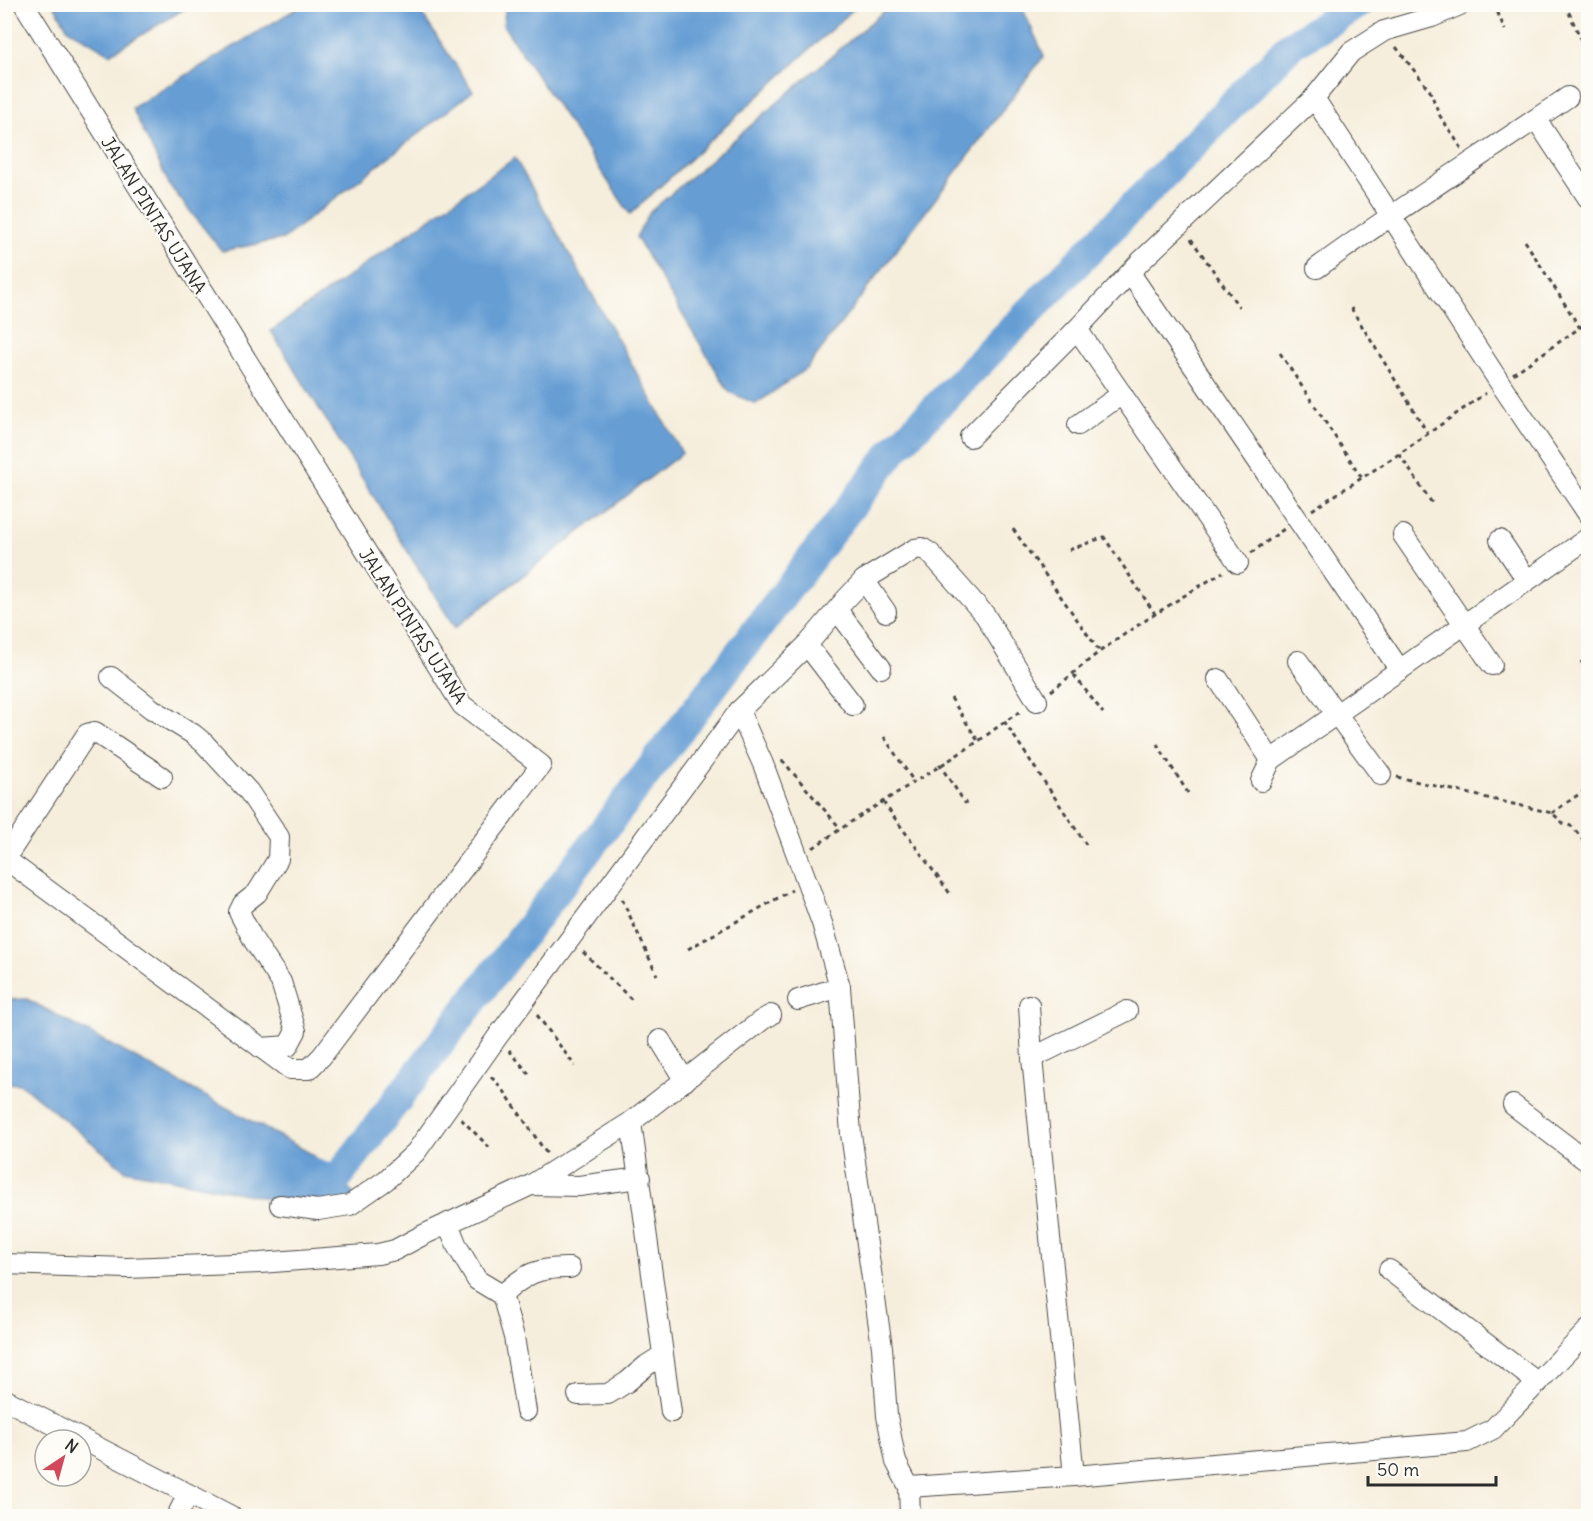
<svg xmlns="http://www.w3.org/2000/svg" width="1593" height="1521" font-family="Delius,sans-serif">
<style>
.water{fill:#669ed4;stroke:#486480;stroke-width:1.5}
.lines{fill:none;stroke-linecap:round;stroke-linejoin:round}
.river{stroke:#669ed4;stroke-width:30}
.minor-casing{stroke:#494846;stroke-width:22}
.path{stroke:#494846;stroke-width:3;stroke-dasharray:4.5 4.5;stroke-linecap:butt}
.minor{stroke:#fff;stroke-width:20}
.labels{text-anchor:middle;dominant-baseline:central;stroke-width:4.5;stroke-linejoin:round;paint-order:stroke}
.street-label{font-size:18px;fill:#2b2b2b;stroke:#fdfcf7}
</style>
<rect width="100%" height="100%" fill="#fdfcf7"/>
<filter id="ink" filterUnits="userSpaceOnUse"><feTurbulence type="fractalNoise" baseFrequency=".0167" numOctaves="2"/><feDisplacementMap in="SourceGraphic" scale="12" xChannelSelector="R" yChannelSelector="G"/><feConvolveMatrix kernelMatrix="1 2 1 2 8 2 1 2 1" color-interpolation-filters="sRGB"/></filter>
<filter id="wash" filterUnits="userSpaceOnUse"><feTurbulence type="fractalNoise" baseFrequency=".008" numOctaves="4" result="noise"/><feDisplacementMap in="SourceGraphic" scale="24" xChannelSelector="R" yChannelSelector="G"/><feGaussianBlur stdDeviation="1.35" result="paint"/><feColorMatrix in="noise" values="0 0 0 0 0 0 0 0 0 0 0 0 0 0 0 0 0 1.4 0 .05"/><feComposite in="paint" operator="in"/></filter>
<g filter="url(#wash)">
<rect width="100%" height="100%" fill="#f6eedc"/>
<g class="water">
<polygon points="304,4 416,5 473,91 283,239 222,251 170,186 132,108"/>
<polygon points="54,5 191,5 110,54 68,29"/>
<polygon points="506,5 506,4 858,5 630,214 503,25"/>
<polygon points="891,5 1021,5 1044,56 807,368 756,404 729,392 636,237 650,212"/>
<polygon points="515,158 682,453 455,628 271,331"/>
<polygon points="27,999 312,1154 358,1198 316,1208 125,1170 21,1084 5,1083 4,1000"/>
</g>
<g class="lines">
<polyline class="river" points="300,1170 336,1180 894,450 1291,45 1359,4"/>
</g>
</g>
<g filter="url(#ink)">
<g class="lines">
<g class="minor-casing">
<g id="minor">
<polyline points="1314,98 1500,383 1588,514"/>
<polyline points="1536,119 1588,198"/>
<path d="M1317 268C1399 208 1485 154 1568 97"/>
<polyline points="1130,273 1400,670"/>
<polyline points="1077,329 1238,563"/>
<polyline points="1078,425 1122,394"/>
<polyline points="970,437 1077,329 1141,261 1314,98 1351,52 1384,31 1432,17 1462,4"/>
<polyline points="1403,535 1492,665"/>
<polyline points="1500,540 1527,580"/>
<polyline points="864,580 886,612"/>
<polyline points="837,610 881,668"/>
<polyline points="807,645 853,705"/>
<polyline points="1298,661 1381,775"/>
<polyline points="111,677 152,709 193,734 204,743 249,792 279,837 278,859 257,893 243,904 239,912 254,941 281,982 296,1031 288,1046 261,1048"/>
<polyline points="1218,679 1271,760"/>
<polyline points="1261,781 1271,760 1588,538"/>
<polyline points="4,858 290,1069 309,1069 322,1056 541,765 462,705 24,4"/>
<polyline points="5,859 87,734 95,732 162,777"/>
<polyline points="798,1000 840,987"/>
<polyline points="1029,1005 1032,1058 1074,1476"/>
<polyline points="660,1040 685,1081"/>
<polyline points="1032,1058 1127,1011"/>
<polyline points="1513,1105 1588,1162"/>
<polyline points="631,1122 671,1412"/>
<polyline points="531,1185 579,1186 640,1178"/>
<polyline points="280,1205 318,1210 350,1205 386,1180 416,1152 498,1036 739,711"/>
<polyline points="448,1223 457,1246 477,1280 502,1295 514,1337 526,1411"/>
<polyline points="4,1264 127,1268 260,1263 378,1254 395,1250 423,1235 531,1185 631,1122 762,1020 771,1015"/>
<polyline points="1389,1270 1538,1383"/>
<path d="M502 1295C525 1274 538 1267 570 1268"/>
<polyline points="578,1395 608,1394 627,1382 647,1365 663,1355"/>
<polyline points="4,1399 231,1516"/>
<polyline points="909,1487 1074,1476 1467,1442 1493,1429 1588,1330"/>
<polyline points="177,1516 188,1494"/>
<polyline points="910,1516 909,1487 896,1462 887,1416 882,1347 851,1134 840,987 822,923 807,882 763,764 739,711 807,645 845,600 864,580 915,549 922,548 930,553 985,615 1037,701"/>
</g>
</g>
<g class="path">
<polyline points="1494,4 1505,30"/>
<polyline points="1565,4 1584,46"/>
<polyline points="1396,47 1430,91 1440,116 1462,149"/>
<polyline points="1191,239 1239,307"/>
<polyline points="1525,241 1580,328"/>
<polyline points="1351,308 1427,432"/>
<polyline points="1280,353 1362,478"/>
<polyline points="1513,374 1588,322"/>
<polyline points="1399,454 1432,503"/>
<polyline points="1312,510 1399,454 1486,393"/>
<polyline points="1013,529 1100,652"/>
<polyline points="1069,550 1104,537 1155,614"/>
<polyline points="1251,553 1284,529"/>
<polyline points="1581,661 1588,672"/>
<polyline points="1074,675 1103,713"/>
<path d="M1051 691C1069 678 1084 663 1102 650 1141 622 1182 597 1223 572"/>
<polyline points="951,698 978,741"/>
<polyline points="1004,721 1087,846"/>
<polyline points="884,737 914,782"/>
<polyline points="1157,744 1188,793"/>
<polyline points="782,760 840,828"/>
<polyline points="939,764 966,804"/>
<polyline points="1397,777 1552,813 1563,823 1573,827 1588,847"/>
<polyline points="883,802 951,895"/>
<polyline points="1552,813 1588,788"/>
<path d="M813 848C866 810 923 778 977 742 993 731 1007 719 1023 710"/>
<polyline points="622,899 657,975"/>
<polyline points="688,949 792,890"/>
<polyline points="583,952 634,1002"/>
<polyline points="537,1015 575,1066"/>
<polyline points="509,1050 529,1074"/>
<polyline points="491,1077 502,1088 547,1154"/>
<polyline points="461,1119 489,1147"/>
</g>
<use href="#minor" class="minor"/>
</g>
</g>
<g class="labels">
<g class="street-label">
<text transform="translate(154 215) rotate(58)">JALAN PINTAS UJANA</text>
<text transform="translate(413 626) rotate(57)">JALAN PINTAS UJANA</text>
</g>
</g>
<rect width="1593" height="1521" fill="none" stroke="#fdfcf7" stroke-width="24"/>
<g transform="translate(63 1458) rotate(36)"><circle r="28" fill="#fdfcf7" stroke="#a9a8a5" stroke-width="1.5"/>
<path d="M0-4.5L10 22L0 15L-10 22Z" fill="#d1495b"/>
<text y="-9" font-size="16" font-weight="bold" text-anchor="middle" fill="#2b2b2b">N</text>
</g>
<path d="M1368 1476v9h128v-9" fill="none" stroke="#2b2b2b" stroke-width="3"/>
<text x="1377" y="1476" font-size="18" fill="#2b2b2b" stroke="#fdfcf7" stroke-width="4.5" paint-order="stroke">50 m</text>
</svg>
